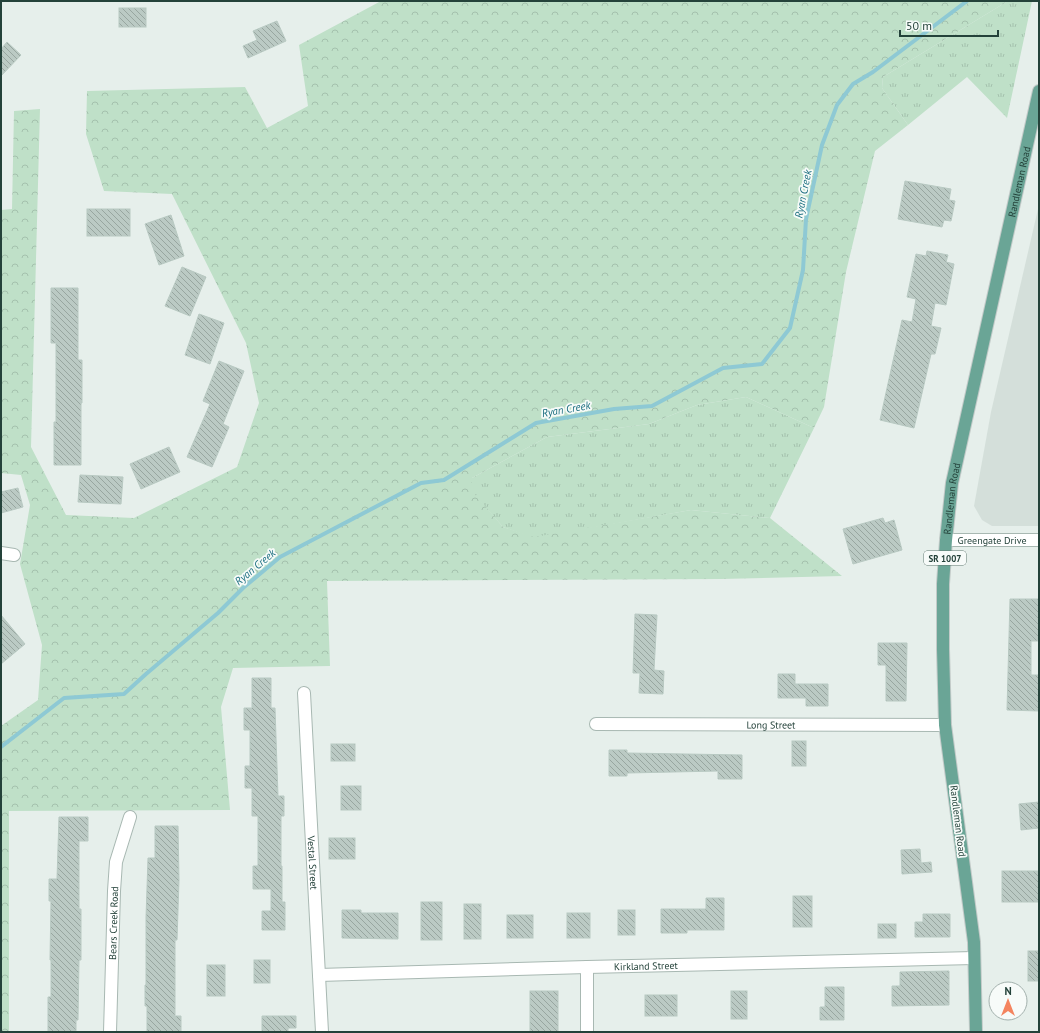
<svg xmlns="http://www.w3.org/2000/svg" width="1040" height="1033" font-family="'PT Sans',sans-serif">
<style>
.built{fill:#d4dfda}
.grass{fill:url(#grass-tufts)}
.forest{fill:url(#forest-crowns)}
.lines{fill:none;stroke-linecap:round;stroke-linejoin:round}
.stream{stroke:#8ec9d4;stroke-width:4}
.building{fill:url(#building-back-hatch);stroke:#b8c9c2}
.street-casing{stroke:#a8b8b2;stroke-width:14}
.primary-casing{stroke:#c2cac8;stroke-width:14}
.street{stroke:#fff;stroke-width:12}
.primary{stroke:#6aa596;stroke-width:12}
.labels{text-anchor:middle;dominant-baseline:central;stroke-width:3.5;stroke-linejoin:round;paint-order:stroke}
.shield{fill:#f7fbf9;stroke:#637a73;stroke-width:1}
.shield-label{font-size:9px;font-weight:bold;fill:#24423a}
.street-label{font-size:10px;fill:#24423a;stroke:#f7fbf9}
.water-label{font-size:11px;font-style:italic;fill:#1c6f80;stroke:#f7fbf9}
</style>
<defs>
<pattern id="grass-tufts" width="24" height="20" patternUnits="userSpaceOnUse"><rect width="24" height="20" fill="#bfe0c8"/><path d="M3 7l-1-3M5 7V3M7 7l1-3M15 17l-1-3M17 17v-4M19 17l1-3" fill="none" stroke="#a4c1ad"/></pattern>
<pattern id="forest-crowns" width="20" height="18" patternUnits="userSpaceOnUse"><rect width="20" height="18" fill="#bfe0c8"/><path d="M2 6a3 3 0 1 1 6 0M12 15a3 3 0 1 1 6 0" fill="none" stroke="#a4c1ad"/></pattern>
<pattern id="building-back-hatch" width="6" height="6" patternUnits="userSpaceOnUse"><rect width="6" height="6" fill="#bbcac4"/><path d="M-1 5l2 2M0 0l6 6M5-1l2 2" fill="none" stroke="#98a6a0"/></pattern>
</defs>
<rect width="100%" height="100%" fill="#e6efeb"/>
<polygon class="built" points="1038,209 1039,209 1039,526 992,526 982,520 974,506 991,412"/>
<g class="grass">
<polygon points="1008,1 1032,1 1007,118 967,77 908,125 882,88 883,77"/>
<polygon points="746,397 814,428 770,518 691,510 534,538 503,527 471,491 472,478 547,437 649,424 697,405"/>
</g>
<polygon class="forest" points="381,1 1008,1 883,77 882,88 908,125 875,151 846,272 824,407 814,428 746,397 697,405 649,424 547,437 472,478 472,491 503,527 534,537 691,510 770,518 842,576 721,579 327,581 330,666 233,668 221,707 230,810 9,811 9,1032 1,1032 1,726 38,700 42,645 20,564 30,505 21,475 1,473 1,210 12,209 14,111 40,109 31,447 66,515 134,518 237,467 259,403 246,343 172,194 104,191 86,134 87,91 245,87 267,128 308,106 299,45"/>
<g class="lines">
<polyline class="stream" points="1,747 64,698 124,694 146,674 218,613 243,588 280,557 421,483 444,480 536,423 614,409 652,406 723,368 762,364 790,328 803,270 806,219 822,145 837,105 853,84 873,72 967,1"/>
</g>
<g class="building">
<rect x="119" y="8" width="27" height="19"/>
<polygon points="277,21 286,41 248,58 243,46 257,40 253,31"/>
<polygon points="7,42 21,55 1,76 1,49"/>
<polygon points="905,181 951,189 949,200 955,201 951,221 944,220 942,227 898,219"/>
<rect x="87" y="209" width="43" height="27"/>
<polygon points="171,215 184,256 159,265 145,224"/>
<polygon points="927,251 948,255 946,262 954,264 946,305 935,303 931,326 941,328 935,354 931,354 914,428 880,420 902,320 912,322 916,299 907,297 916,254 926,256"/>
<polygon points="182,267 206,277 190,316 165,306"/>
<polygon points="51,288 78,288 78,360 82,360 82,403 81,403 81,465 54,465 54,422 56,422 56,343 51,343"/>
<polygon points="199,314 224,323 210,364 185,355"/>
<polygon points="219,361 244,371 223,424 229,427 212,467 187,457 210,404 203,401"/>
<polygon points="169,447 180,472 141,489 130,464"/>
<polygon points="80,475 123,477 121,504 78,502"/>
<polygon points="18,488 23,507 1,513 1,492"/>
<polygon points="883,518 885,523 894,520 902,550 853,564 843,529"/>
<polygon points="1010,599 1039,599 1039,641 1031,641 1031,675 1039,675 1039,711 1007,710"/>
<polygon points="635,614 657,615 654,670 664,671 663,694 639,693 640,673 633,673"/>
<polygon points="1,615 25,644 1,664"/>
<polygon points="878,643 907,643 906,701 886,701 886,665 878,665"/>
<polygon points="778,674 795,674 795,684 828,684 828,706 806,706 806,698 778,698"/>
<polygon points="252,678 271,678 271,708 275,708 278,796 284,796 284,816 281,816 281,866 282,866 282,902 285,902 285,930 262,930 262,911 271,911 271,889 253,889 253,866 258,866 258,816 252,816 252,788 245,788 245,766 250,766 250,730 244,730 244,708 252,708"/>
<rect x="792" y="741" width="14" height="25"/>
<rect x="331" y="744" width="24" height="17"/>
<polygon points="609,750 627,750 627,753 742,755 742,779 718,779 718,771 627,773 627,776 609,776"/>
<rect x="341" y="786" width="20" height="24"/>
<polygon points="1039,802 1039,828 1021,830 1019,804"/>
<polygon points="59,817 88,817 88,841 79,841 79,909 81,909 81,960 79,960 78,1020 76,1020 76,1032 48,1032 48,997 51,997 51,960 50,960 51,901 49,901 49,879 57,879"/>
<polygon points="155,826 178,826 179,880 177,940 175,940 175,1016 181,1016 181,1032 147,1032 147,1006 145,1006 145,985 146,985 146,918 148,858 155,858"/>
<rect x="329" y="838" width="26" height="21"/>
<polygon points="920,849 921,863 931,862 932,872 902,874 901,850"/>
<rect x="1002" y="871" width="37" height="31"/>
<rect x="793" y="896" width="19" height="31"/>
<polygon points="706,898 724,898 724,930 687,930 687,933 661,933 661,909 706,909"/>
<rect x="421" y="902" width="21" height="38"/>
<rect x="464" y="904" width="17" height="35"/>
<polygon points="342,910 361,910 361,913 398,913 398,939 342,938"/>
<rect x="618" y="910" width="17" height="25"/>
<rect x="567" y="913" width="23" height="25"/>
<polygon points="923,914 950,914 950,937 915,937 915,922 923,922"/>
<rect x="507" y="915" width="26" height="23"/>
<rect x="878" y="924" width="18" height="14"/>
<rect x="1028" y="951" width="11" height="30"/>
<rect x="254" y="960" width="16" height="23"/>
<rect x="207" y="965" width="18" height="31"/>
<polygon points="949,971 949,1005 892,1006 892,986 900,986 900,972"/>
<polygon points="825,987 844,987 844,1020 820,1020 820,1007 825,1007"/>
<rect x="530" y="991" width="28" height="41"/>
<rect x="731" y="991" width="16" height="28"/>
<rect x="645" y="995" width="32" height="21"/>
<polygon points="262,1016 296,1016 296,1028 288,1028 288,1032 262,1032"/>
</g>
<g class="lines">
<g class="street-casing">
<g id="street">
<path id="s1" d="M946 540H1039"/>
<polyline points="1,553 14,555"/>
<path id="s2" d="M304 693 322 1032"/>
<path id="s3" d="M596 724 945 725"/>
<path id="s4" d="M319 975 587 967 974 958"/>
<path id="s5" d="M110 1032 114 891 116 862 130 817"/>
<polyline points="587,1032 587,967"/>
</g>
</g>
<g class="primary-casing">
<g id="primary">
<path id="s6" d="M976 1032 974 942 945 725 943 649V584L946 540 952 483 1039 91"/>
</g>
</g>
<use href="#street" class="street"/>
<use href="#primary" class="primary"/>
</g>
<g class="labels">
<rect class="shield" x="924" y="551" width="42" height="14" rx="3"/>
<g class="shield-label">
<text x="945" y="558">SR 1007</text>
</g>
<g class="street-label">
<text stroke="none"><textPath href="#s6" startOffset="860">Randleman Road</textPath></text>
<text stroke="none"><textPath href="#s6" startOffset="536">Randleman Road</textPath></text>
<text stroke="none"><textPath href="#s1" startOffset="46">Greengate Drive</textPath></text>
<text stroke="none"><textPath href="#s3" startOffset="175">Long Street</textPath></text>
<text transform="translate(958 821) rotate(83)">Randleman Road</text>
<text stroke="none"><textPath href="#s2" startOffset="170">Vestal Street</textPath></text>
<text stroke="none"><textPath href="#s5" startOffset="109">Bears Creek Road</textPath></text>
<text stroke="none"><textPath href="#s4" startOffset="327">Kirkland Street</textPath></text>
</g>
<g class="water-label">
<text transform="translate(803 194) rotate(-79)">Ryan Creek</text>
<text transform="translate(566 409) rotate(-10)">Ryan Creek</text>
<text transform="translate(255 567) rotate(-40)">Ryan Creek</text>
</g>
</g>
<rect width="1040" height="1033" fill="none" stroke="#24423a" stroke-width="4"/>
<g transform="translate(1008 1001)"><circle r="19" fill="#f7fbf9" stroke="#a3b1ad"/>
<path d="M0-3L7 15L0 10L-7 15Z" fill="#f4845f"/>
<text y="-6" font-size="11" font-weight="bold" text-anchor="middle" fill="#24423a">N</text>
</g>
<path d="M900 30v6h98v-6" fill="none" stroke="#24423a" stroke-width="2"/>
<text x="906" y="30" font-size="12" fill="#24423a" stroke="#f7fbf9" stroke-width="3" paint-order="stroke">50 m</text>
</svg>
